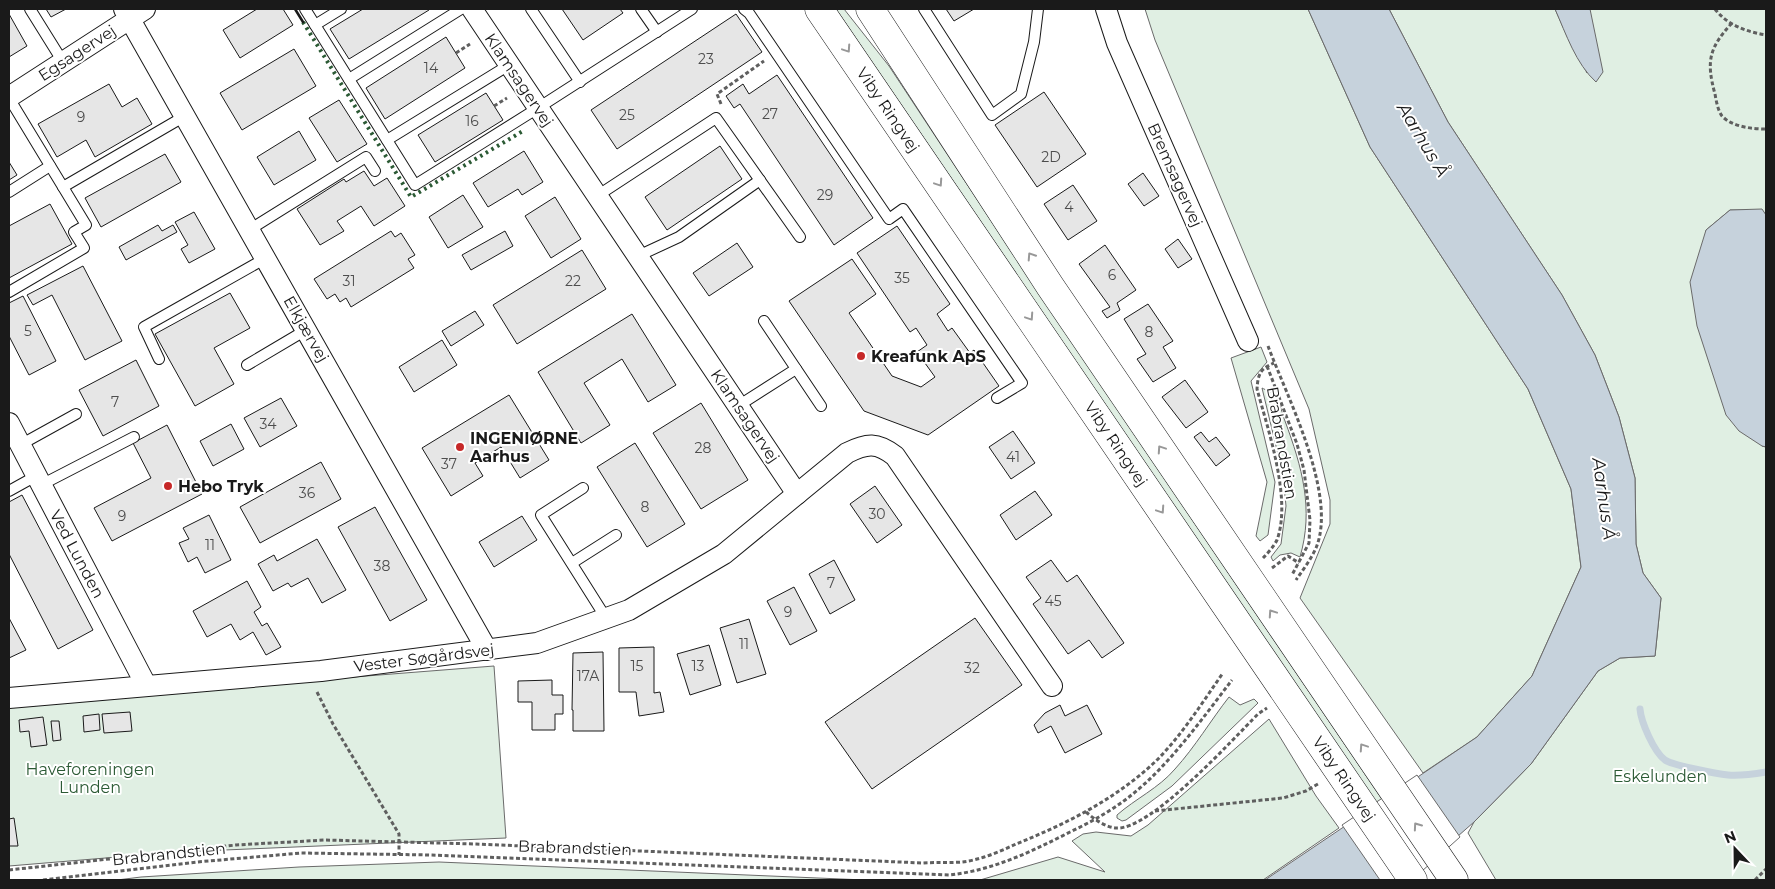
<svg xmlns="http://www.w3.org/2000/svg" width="1775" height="889" font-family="Montserrat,sans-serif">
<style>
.green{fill:#e0efe3;stroke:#6a6a6a}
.water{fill:#c6d2dc;stroke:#6a6a6a}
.pier{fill:#fff;stroke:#6a6a6a}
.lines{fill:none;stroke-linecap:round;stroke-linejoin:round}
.stream{stroke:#c6d2dc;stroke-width:7}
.building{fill:#e6e6e6;stroke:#1a1a1a}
.lane-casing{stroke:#1a1a1a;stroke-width:12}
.street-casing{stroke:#1a1a1a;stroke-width:22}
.secondary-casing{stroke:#1a1a1a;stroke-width:29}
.path{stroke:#5f5f5f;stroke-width:3;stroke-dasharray:4 2.5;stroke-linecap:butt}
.lane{stroke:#fff;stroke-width:10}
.street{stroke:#fff;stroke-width:20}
.secondary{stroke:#fff;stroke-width:28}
.hedge{stroke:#2b5a34;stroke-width:4;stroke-dasharray:2.5 4;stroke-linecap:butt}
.wall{stroke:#1a1a1a;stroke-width:2.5}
.oneway{stroke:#989898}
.poi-dot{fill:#c62828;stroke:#fff;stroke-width:2}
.labels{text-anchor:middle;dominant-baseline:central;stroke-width:4;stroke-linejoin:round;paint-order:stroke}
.number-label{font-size:14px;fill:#4d4d4d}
.street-label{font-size:16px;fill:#1a1a1a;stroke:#fff}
.poi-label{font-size:16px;font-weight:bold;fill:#1a1a1a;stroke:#fff;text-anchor:start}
.park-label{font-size:16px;fill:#2b5a34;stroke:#fff}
.water-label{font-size:18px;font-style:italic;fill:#1a1a1a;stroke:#fff}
</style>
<rect width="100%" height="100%" fill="#fff"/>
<g class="green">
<polygon points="836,9 844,9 889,66 1048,307 1392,814 1387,818"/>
<polygon points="1145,9 1308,9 1370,147 1528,389 1571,489 1581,567 1532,676 1477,737 1423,773 1300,598 1330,524 1330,500 1309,409 1155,40"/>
<polygon points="1389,9 1555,9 1567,36 1587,73 1589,9 1766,9 1766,225 1748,210 1730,210 1706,230 1762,446 1766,447 1766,880 1496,880 1468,833 1474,822 1531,764 1598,671 1620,658 1655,656 1661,598 1643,573 1636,544 1635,478 1619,417 1595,355 1562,295 1448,122"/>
<polygon points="1261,347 1267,362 1251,381 1275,482 1268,535 1260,541 1256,536 1267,482 1231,358"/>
<path d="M1262 388C1266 390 1273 393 1275 396 1280 402 1282 414 1285 421 1302 467 1314 509 1300 557L1291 553 1280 555 1273 561 1271 557 1281 544 1286 506 1283 475Z"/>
<polygon points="494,666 506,838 178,852 9,866 9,704"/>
<path d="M1229 697 1240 705 1254 699 1258 703 1172 786 1126 820 1122 821 1117 818V815C1135 799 1159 788 1175 769 1195 747 1211 720 1229 697Z"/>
<polygon points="1269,719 1316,796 1339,828 1263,880 980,880 1058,857 1105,872 1072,841 1083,834 1096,832 1131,836 1148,825"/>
<polygon points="439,862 865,880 117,880 141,877 299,867"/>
</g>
<g class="water">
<polygon points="1308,9 1389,9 1448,122 1562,295 1595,355 1619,417 1635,478 1636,544 1643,573 1661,598 1655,656 1620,658 1598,671 1531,764 1474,822 1408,880 1265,880 1477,737 1532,676 1581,567 1571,489 1528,389 1370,147"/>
<path d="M1555 9H1590L1603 72 1596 82C1576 64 1566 34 1555 9Z"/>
<polygon points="1762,209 1766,215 1766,447 1762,446 1739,431 1726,415 1697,326 1690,282 1706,230 1730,210"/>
</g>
<polygon class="pier" points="1417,775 1460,837 1412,880 1380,880 1342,825"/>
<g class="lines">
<path class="stream" d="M1640 709C1641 722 1654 752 1665 760 1671 765 1718 774 1728 775 1740 776 1754 774 1766 772"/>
</g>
<g class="building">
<polygon points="46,9 66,9 51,17"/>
<polygon points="257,9 283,9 293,25 240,58 223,30"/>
<polygon points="363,9 429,9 429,10 349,59 330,29"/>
<polygon points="562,9 620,9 623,13 583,40"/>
<polygon points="946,9 974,9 954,21"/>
<polygon points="9,14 27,46 9,57"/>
<polygon points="736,14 762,52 617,149 591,110"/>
<polygon points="446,37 465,68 385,119 366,88"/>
<polygon points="294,49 316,86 242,130 220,93"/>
<polygon points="777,75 873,218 834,245 740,104 734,108 726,96 743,84 749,94"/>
<polygon points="109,84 122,107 137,98 152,124 95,157 86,140 57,157 38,124"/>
<polygon points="1044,92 1086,154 1037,187 995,125"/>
<polygon points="486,93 503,120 435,162 418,135"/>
<polygon points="339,100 367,144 337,162 309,118"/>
<polygon points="299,131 316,160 274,185 257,157"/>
<polygon points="720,146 742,179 667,230 645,197"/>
<polygon points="524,151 543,182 522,195 518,189 488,207 473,183"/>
<polygon points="165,154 181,182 101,227 85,198"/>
<polygon points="9,162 17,175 9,180"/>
<polygon points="364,171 374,186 387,178 405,206 374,226 361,206 337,221 344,231 320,245 297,209 344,179 346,182"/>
<polygon points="1143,173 1159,196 1144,206 1128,184"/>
<polygon points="1073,185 1097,221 1068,240 1044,204"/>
<polygon points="463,195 483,227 448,248 429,217"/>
<polygon points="555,197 581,239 551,258 525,216"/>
<polygon points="50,204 72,244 9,278 9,226"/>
<polygon points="194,212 215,249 189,263 181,249 188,245 175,222"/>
<polygon points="158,225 162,231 173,225 177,232 126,260 119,247"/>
<polygon points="897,226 950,304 937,314 948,331 952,328 970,353 974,350 999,386 928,435 864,411 789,301 852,259 876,294 849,313 892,376 921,387 935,377 917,352 927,345 916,328 910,332 857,253"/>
<polygon points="391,231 395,237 401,233 415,255 408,259 414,268 351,307 346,298 340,302 335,294 327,299 314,279"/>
<polygon points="505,231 513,246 471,270 462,255"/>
<polygon points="1178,239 1192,259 1178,268 1165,249"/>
<polygon points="737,243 753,267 709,296 693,273"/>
<polygon points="1105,245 1136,290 1117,303 1120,310 1107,318 1102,311 1110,307 1079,264"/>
<polygon points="582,250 606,289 517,344 493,305"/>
<polygon points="83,266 122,341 85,360 52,295 33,305 27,295"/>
<polygon points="230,293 250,328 214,348 234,384 195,406 155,334"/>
<polygon points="23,296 56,361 29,375 9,336 9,303"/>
<polygon points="1148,304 1173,341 1163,347 1176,368 1153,382 1137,359 1146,354 1124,319"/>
<polygon points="475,311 484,325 451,346 442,331"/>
<polygon points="632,314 676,385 648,402 622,359 584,383 610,425 581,443 538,372"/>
<polygon points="442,340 457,365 414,392 399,367"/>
<polygon points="136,360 159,406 103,436 79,390"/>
<polygon points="1185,380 1208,412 1186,428 1162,397"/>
<polygon points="509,395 549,460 520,478 501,447 475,463 483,476 451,496 422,448"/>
<polygon points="281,398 297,426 260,447 244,418"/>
<polygon points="701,403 748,480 701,509 653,433"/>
<polygon points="231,424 244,449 213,466 200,441"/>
<polygon points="167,425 202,494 112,541 94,508 151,478 133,443"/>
<polygon points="1013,431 1035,463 1011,479 989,447"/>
<polygon points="1201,432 1209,442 1216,437 1230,455 1216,466 1194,437"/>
<polygon points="635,443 685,524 647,547 597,467"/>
<polygon points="321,462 341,499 260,543 240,507"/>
<polygon points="875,486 902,525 877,543 850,504"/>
<polygon points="1035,491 1052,515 1016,540 1000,515"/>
<polygon points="22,495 93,630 58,649 9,554 9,502"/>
<polygon points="375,507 427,600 390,621 338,527"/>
<polygon points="209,515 231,560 205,573 197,557 188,562 179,543 189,539 183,528"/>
<polygon points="522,516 537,540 494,567 479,542"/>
<polygon points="317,539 346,590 322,603 308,578 291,587 288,583 273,591 258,564 274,555 277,561"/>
<polygon points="834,560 855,600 830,614 809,574"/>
<polygon points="1051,560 1067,582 1077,575 1124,643 1102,658 1089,640 1068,654 1033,604 1041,598 1026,577"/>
<polygon points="247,581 261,607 254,612 262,626 267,623 281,647 266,655 253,632 240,640 231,624 207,637 193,611"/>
<polygon points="794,587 817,631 790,645 767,601"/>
<polygon points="9,618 26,650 9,658"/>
<polygon points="975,618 1022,685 872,789 825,722"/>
<polygon points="749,619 766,674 737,683 720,628"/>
<polygon points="709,645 721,685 690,695 677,654"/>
<polygon points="654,647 654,693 660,692 664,712 639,716 636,692 619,692 619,648"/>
<polygon points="603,652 604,731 573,731 573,710 572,710 573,653"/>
<polygon points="552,680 552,695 563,695 563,714 555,714 555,730 532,730 532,702 518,702 518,681"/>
<polygon points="1060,705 1065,716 1087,705 1102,734 1065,753 1051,726 1038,733 1034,725 1045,713"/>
<polygon points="130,712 132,731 104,733 102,714"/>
<polygon points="99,714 100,730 84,732 83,716"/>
<polygon points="43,717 47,745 31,747 29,731 20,732 19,720"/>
<polygon points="51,721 59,721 61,740 53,741"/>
<polygon points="14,818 18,846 9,846 9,819"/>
</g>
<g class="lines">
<g class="lane-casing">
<g id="lane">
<polyline points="30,9 63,62"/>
<polyline points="305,9 415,185 538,108 692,9"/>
<polyline points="531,9 580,82"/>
<polyline points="641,9 657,32"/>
<polyline points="744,9 749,13 889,219 903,209 1022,383 997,398"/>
<polyline points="924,9 992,115 1021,94 1034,42 1038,9"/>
<polyline points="315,25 341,9"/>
<polyline points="349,79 461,9"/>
<polyline points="9,98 63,187 185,116"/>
<polyline points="387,140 509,65"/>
<polyline points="9,192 50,166"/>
<polyline points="597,196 716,118 800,237"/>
<polyline points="249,230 366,157 375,171"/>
<polyline points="638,256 679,237 760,180"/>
<polyline points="9,292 84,248 74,232 86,225 63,187"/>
<polyline points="764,321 821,406"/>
<polyline points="159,359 144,327 266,258"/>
<polyline points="247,365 306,330"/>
<polyline points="738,406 796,369"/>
<polyline points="20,445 76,414"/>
<polyline points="41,485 134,437"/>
<polyline points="583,488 541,515 606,618"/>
<polyline points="9,491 36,476"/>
<polyline points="572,563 616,535"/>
</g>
</g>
<g class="street-casing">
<g id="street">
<polyline points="124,9 487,650"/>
<polyline points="472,9 797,494"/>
<polyline points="1106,9 1117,43 1248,341"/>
<polyline points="9,97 145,9"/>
<polyline points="9,423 146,685"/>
<path d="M9 698 321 671 537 643 629 610 724 554 847 453C867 443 877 442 895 456L1052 686"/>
</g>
</g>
<g class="secondary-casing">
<g id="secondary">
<polyline points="819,9 1413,880"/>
<polyline points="870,9 1050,286 1454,880"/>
</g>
</g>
<g class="path">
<path d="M1715 9C1727 25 1747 32 1766 35"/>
<path d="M1732 23C1709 48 1706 61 1715 94 1716 100 1718 111 1722 116 1732 127 1753 129 1766 129"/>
<polyline points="456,53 470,44"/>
<polyline points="721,104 717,94 764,61"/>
<polyline points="494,106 507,98"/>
<path d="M1268 346C1287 397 1338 495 1316 548 1311 559 1303 570 1296 580"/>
<polyline points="1267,366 1297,444 1304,470 1310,520 1309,543 1292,575"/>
<path d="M1263 558C1268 553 1274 546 1277 540 1292 499 1268 430 1257 389 1258 374 1260 369 1274 363"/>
<polyline points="1272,568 1288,556 1299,563"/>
<polyline points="317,692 333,724 399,834 399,855"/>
<polyline points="1155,811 1283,798 1306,791 1318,784"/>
<path d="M1086 812C1094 819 1105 827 1116 828 1150 831 1233 739 1258 714L1267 708"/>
<path d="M9 870 236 845 325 840 476 844 923 863C936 862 949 863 962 862 980 860 999 852 1016 844 1066 824 1116 799 1156 761 1182 735 1202 703 1223 673"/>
<path d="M43 880 197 862 301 853 432 855 950 875C993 870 1031 852 1070 832 1091 822 1111 811 1129 797 1168 767 1202 719 1232 680"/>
<polyline points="1755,880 1766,869"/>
</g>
<use href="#lane" class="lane"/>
<use href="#street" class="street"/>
<use href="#secondary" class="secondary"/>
<polyline class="hedge" points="303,22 411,197 523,131"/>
<polyline class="wall" points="295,9 303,22"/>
</g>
<defs><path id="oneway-chevron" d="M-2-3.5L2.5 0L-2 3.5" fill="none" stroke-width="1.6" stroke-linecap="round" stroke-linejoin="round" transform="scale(1.25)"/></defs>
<g class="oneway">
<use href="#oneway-chevron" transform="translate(847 49) rotate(56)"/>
<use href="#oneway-chevron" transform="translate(939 183) rotate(56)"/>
<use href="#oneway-chevron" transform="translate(1031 256) rotate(-123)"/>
<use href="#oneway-chevron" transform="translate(1030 317) rotate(56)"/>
<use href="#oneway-chevron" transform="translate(1161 449) rotate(-124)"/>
<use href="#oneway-chevron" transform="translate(1161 510) rotate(56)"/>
<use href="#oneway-chevron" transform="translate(1272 613) rotate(-124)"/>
<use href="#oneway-chevron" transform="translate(1363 747) rotate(-124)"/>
<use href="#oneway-chevron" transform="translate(1417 826) rotate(-125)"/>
</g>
<g class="poi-dot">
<circle cx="861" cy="356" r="5"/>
<circle cx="460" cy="447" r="5"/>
<circle cx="168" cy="486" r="5"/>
</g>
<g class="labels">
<g class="number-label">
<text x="706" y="59">23</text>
<text x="431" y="68">14</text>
<text x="770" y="114">27</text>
<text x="627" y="115">25</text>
<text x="81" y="117">9</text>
<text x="472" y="121">16</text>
<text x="1051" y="157">2D</text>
<text x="825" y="195">29</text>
<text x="1069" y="207">4</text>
<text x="1112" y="275">6</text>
<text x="902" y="278">35</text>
<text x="349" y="281">31</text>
<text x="573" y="281">22</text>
<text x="28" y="331">5</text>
<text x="1149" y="332">8</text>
<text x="115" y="402">7</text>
<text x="268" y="424">34</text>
<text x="703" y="448">28</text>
<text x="1013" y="457">41</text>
<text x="449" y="464">37</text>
<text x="307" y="493">36</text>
<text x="645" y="507">8</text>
<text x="877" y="514">30</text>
<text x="122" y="516">9</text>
<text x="210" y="545">11</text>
<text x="382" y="566">38</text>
<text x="831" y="583">7</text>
<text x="1053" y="601">45</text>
<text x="788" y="612">9</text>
<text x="744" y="644">11</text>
<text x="637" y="666">15</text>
<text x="698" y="666">13</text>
<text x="972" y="668">32</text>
<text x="588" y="676">17A</text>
</g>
<g class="street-label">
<text transform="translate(77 53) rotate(-33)">Egsagervej</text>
<text transform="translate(519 80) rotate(56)">Klamsagervej</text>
<text transform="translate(888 110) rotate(56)">Viby Ringvej</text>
<text transform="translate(1175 175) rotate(66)">Bremsagervej</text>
<text transform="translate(306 329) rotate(60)">Elkjærvej</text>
<text transform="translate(745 416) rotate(56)">Klamsagervej</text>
<text transform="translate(1282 443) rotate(80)">Brabrandstien</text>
<text transform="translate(1116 444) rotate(56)">Viby Ringvej</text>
<text transform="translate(77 554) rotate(62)">Ved Lunden</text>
<text transform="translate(424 658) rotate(-7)">Vester Søgårdsvej</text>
<text transform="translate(1344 779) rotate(56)">Viby Ringvej</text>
<text transform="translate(575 848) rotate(2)">Brabrandstien</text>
<text transform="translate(169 854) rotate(-6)">Brabrandstien</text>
</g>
<g class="poi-label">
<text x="871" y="356">Kreafunk ApS</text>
<text x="470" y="438">INGENIØRNE<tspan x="470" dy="18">Aarhus</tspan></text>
<text x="178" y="486">Hebo Tryk</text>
</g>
<g class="park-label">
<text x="90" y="769">Haveforeningen<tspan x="90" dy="18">Lunden</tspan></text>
<text x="1660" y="776">Eskelunden</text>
</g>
<g class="water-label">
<text transform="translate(1423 140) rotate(59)">Aarhus Å</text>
<text transform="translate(1604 499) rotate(82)">Aarhus Å</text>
</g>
</g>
<rect width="1775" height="889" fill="none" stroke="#1a1a1a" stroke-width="20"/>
<g transform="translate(1735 849) rotate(338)" stroke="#ffffff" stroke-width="4" paint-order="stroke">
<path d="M0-4L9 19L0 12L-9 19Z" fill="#1a1a1a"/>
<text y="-8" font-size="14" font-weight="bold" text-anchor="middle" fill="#1a1a1a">N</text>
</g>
</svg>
